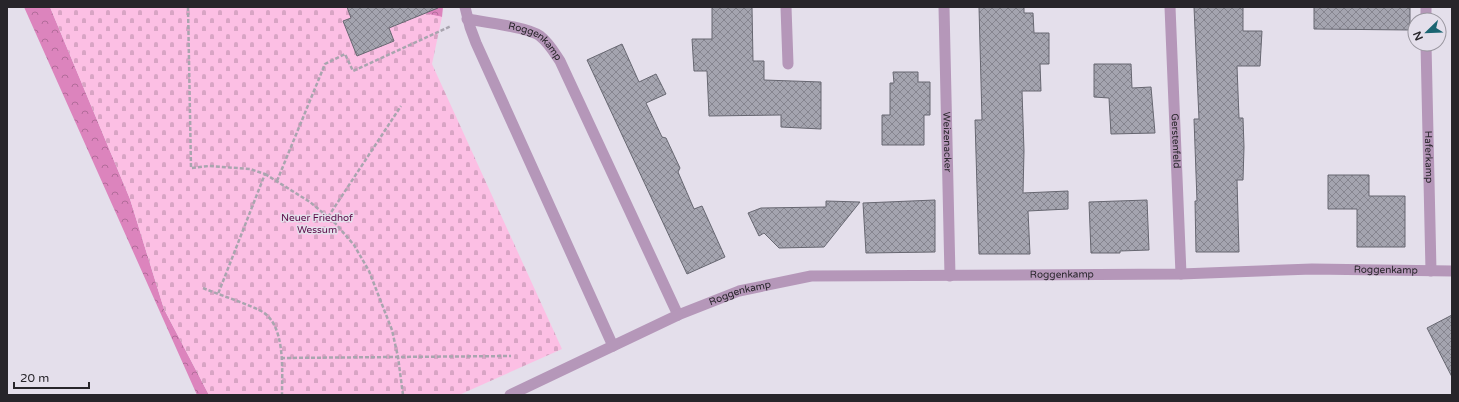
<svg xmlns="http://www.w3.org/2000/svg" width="1459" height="402" font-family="'Varela Round',sans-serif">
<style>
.forest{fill:url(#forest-crowns)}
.cemetery{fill:url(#cemetery-stones)}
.building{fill:url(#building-cross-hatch);stroke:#676771}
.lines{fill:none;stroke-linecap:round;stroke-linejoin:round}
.path{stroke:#a9a5af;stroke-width:2.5;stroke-dasharray:4 2;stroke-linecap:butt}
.minor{stroke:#b597b9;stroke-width:11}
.labels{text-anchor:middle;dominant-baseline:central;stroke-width:3;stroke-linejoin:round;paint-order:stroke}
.street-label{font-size:10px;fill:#27252a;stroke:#e4dfeb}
.park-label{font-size:10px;fill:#590845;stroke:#e4dfeb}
</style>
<defs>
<pattern id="forest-crowns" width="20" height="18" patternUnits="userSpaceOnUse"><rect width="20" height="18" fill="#dc84bd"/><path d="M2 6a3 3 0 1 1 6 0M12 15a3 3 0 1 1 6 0" fill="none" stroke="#b26c9a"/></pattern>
<pattern id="cemetery-stones" width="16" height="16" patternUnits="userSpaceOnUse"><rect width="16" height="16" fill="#fcbfe4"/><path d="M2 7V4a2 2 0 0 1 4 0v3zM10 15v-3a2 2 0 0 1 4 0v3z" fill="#d8a4c4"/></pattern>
<pattern id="building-cross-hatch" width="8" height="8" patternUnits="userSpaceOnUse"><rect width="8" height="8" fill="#a4a4af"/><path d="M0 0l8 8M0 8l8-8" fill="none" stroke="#86858f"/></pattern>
</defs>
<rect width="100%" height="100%" fill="#e4dfeb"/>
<g class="forest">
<polygon points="24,7 50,7 130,199 164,309 209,395 197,395"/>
<polygon points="403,7 443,7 442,17 405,11"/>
</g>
<polygon class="cemetery" points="50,7 403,7 403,8 442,17 432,64 562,349 459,395 209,395 164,309 130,199"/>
<g class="building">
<polygon points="347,7 438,7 438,8 389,28 394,41 357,56 343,21 351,18"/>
<polygon points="712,7 752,7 753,61 764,61 764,80 821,82 821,129 781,127 781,115 709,116 707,71 694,71 692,39 712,39"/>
<polygon points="979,7 1024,7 1024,13 1033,13 1034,33 1049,33 1049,64 1040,64 1041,91 1022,91 1024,151 1023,193 1068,191 1068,209 1028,211 1030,254 979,254 975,120 982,120"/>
<polygon points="1194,7 1243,7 1243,31 1262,31 1260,66 1237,66 1239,118 1243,118 1244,147 1243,180 1237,180 1239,252 1196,252 1195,201 1197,201 1194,119 1199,119"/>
<polygon points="1314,7 1410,7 1410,30 1314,29"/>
<polygon points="622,44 639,82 656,74 666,94 646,103 662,137 666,138 680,168 678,172 694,209 702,206 725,257 687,274 587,60"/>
<polygon points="1094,64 1131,64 1132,88 1151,87 1155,133 1111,134 1109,98 1094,97"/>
<polygon points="893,72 918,72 918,82 930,82 930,115 924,115 924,145 882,145 882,115 890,115 890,83 894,83"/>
<polygon points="1328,175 1369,175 1369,196 1405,196 1405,247 1357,247 1357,209 1328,209"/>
<polygon points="935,200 935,252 866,253 863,203"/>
<polygon points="1147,200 1149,250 1120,251 1120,253 1091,253 1089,202"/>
<polygon points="826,201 860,202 824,247 779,248 764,233 759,236 748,213 761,208 826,207"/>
<polygon points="1452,315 1452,377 1427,328"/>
</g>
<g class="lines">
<g class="path">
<polyline points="188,7 191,168 209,166 250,169 265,174 218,294"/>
<polyline points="265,174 310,202 335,223 354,245 369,271 392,330 398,357 403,395"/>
<polyline points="277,181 325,64 345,54 353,71 451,26"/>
<polyline points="328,217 401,106"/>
<path d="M203 288C222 296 243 302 261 311 286 324 282 371 282 395"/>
<polyline points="281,358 511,356"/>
</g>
<g class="minor">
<polyline points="465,7 470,27 476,43 613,346"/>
<polyline points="786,7 788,64"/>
<path id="s1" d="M944 7 950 276"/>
<path id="s2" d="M1170 7 1181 274"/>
<polyline points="1426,7 1426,20"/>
<path id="s3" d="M467 19C484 22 528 27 540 36 549 43 554 52 560 61L678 315"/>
<path id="s4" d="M1426 44 1431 271"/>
<path id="s5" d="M510 395 678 315 739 291 811 276 1181 274 1312 269 1452 271"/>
</g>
</g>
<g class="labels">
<g class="street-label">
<text stroke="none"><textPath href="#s3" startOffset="74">Roggenkamp</textPath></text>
<text stroke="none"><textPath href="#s2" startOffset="134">Gerstenfeld</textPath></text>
<text stroke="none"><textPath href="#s1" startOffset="135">Weizenacker</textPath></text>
<text stroke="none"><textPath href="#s4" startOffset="113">Haferkamp</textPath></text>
<text stroke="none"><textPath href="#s5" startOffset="900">Roggenkamp</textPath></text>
<text stroke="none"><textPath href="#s5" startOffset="576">Roggenkamp</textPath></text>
<text stroke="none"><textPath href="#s5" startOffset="252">Roggenkamp</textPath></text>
</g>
<g class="park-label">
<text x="317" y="218">Neuer Friedhof<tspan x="317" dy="12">Wessum</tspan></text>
</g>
</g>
<rect width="1459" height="402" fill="none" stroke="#27252a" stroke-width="16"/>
<g transform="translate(1427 32) rotate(247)"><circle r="19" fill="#e4dfeb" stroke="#98959e"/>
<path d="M0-3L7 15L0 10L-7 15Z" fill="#1b6572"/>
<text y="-6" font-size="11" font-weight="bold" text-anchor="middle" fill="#27252a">N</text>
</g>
<path d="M14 382v6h75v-6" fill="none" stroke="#27252a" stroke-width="2"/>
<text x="20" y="382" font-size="12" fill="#27252a" stroke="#e4dfeb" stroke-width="3" paint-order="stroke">20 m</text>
</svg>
